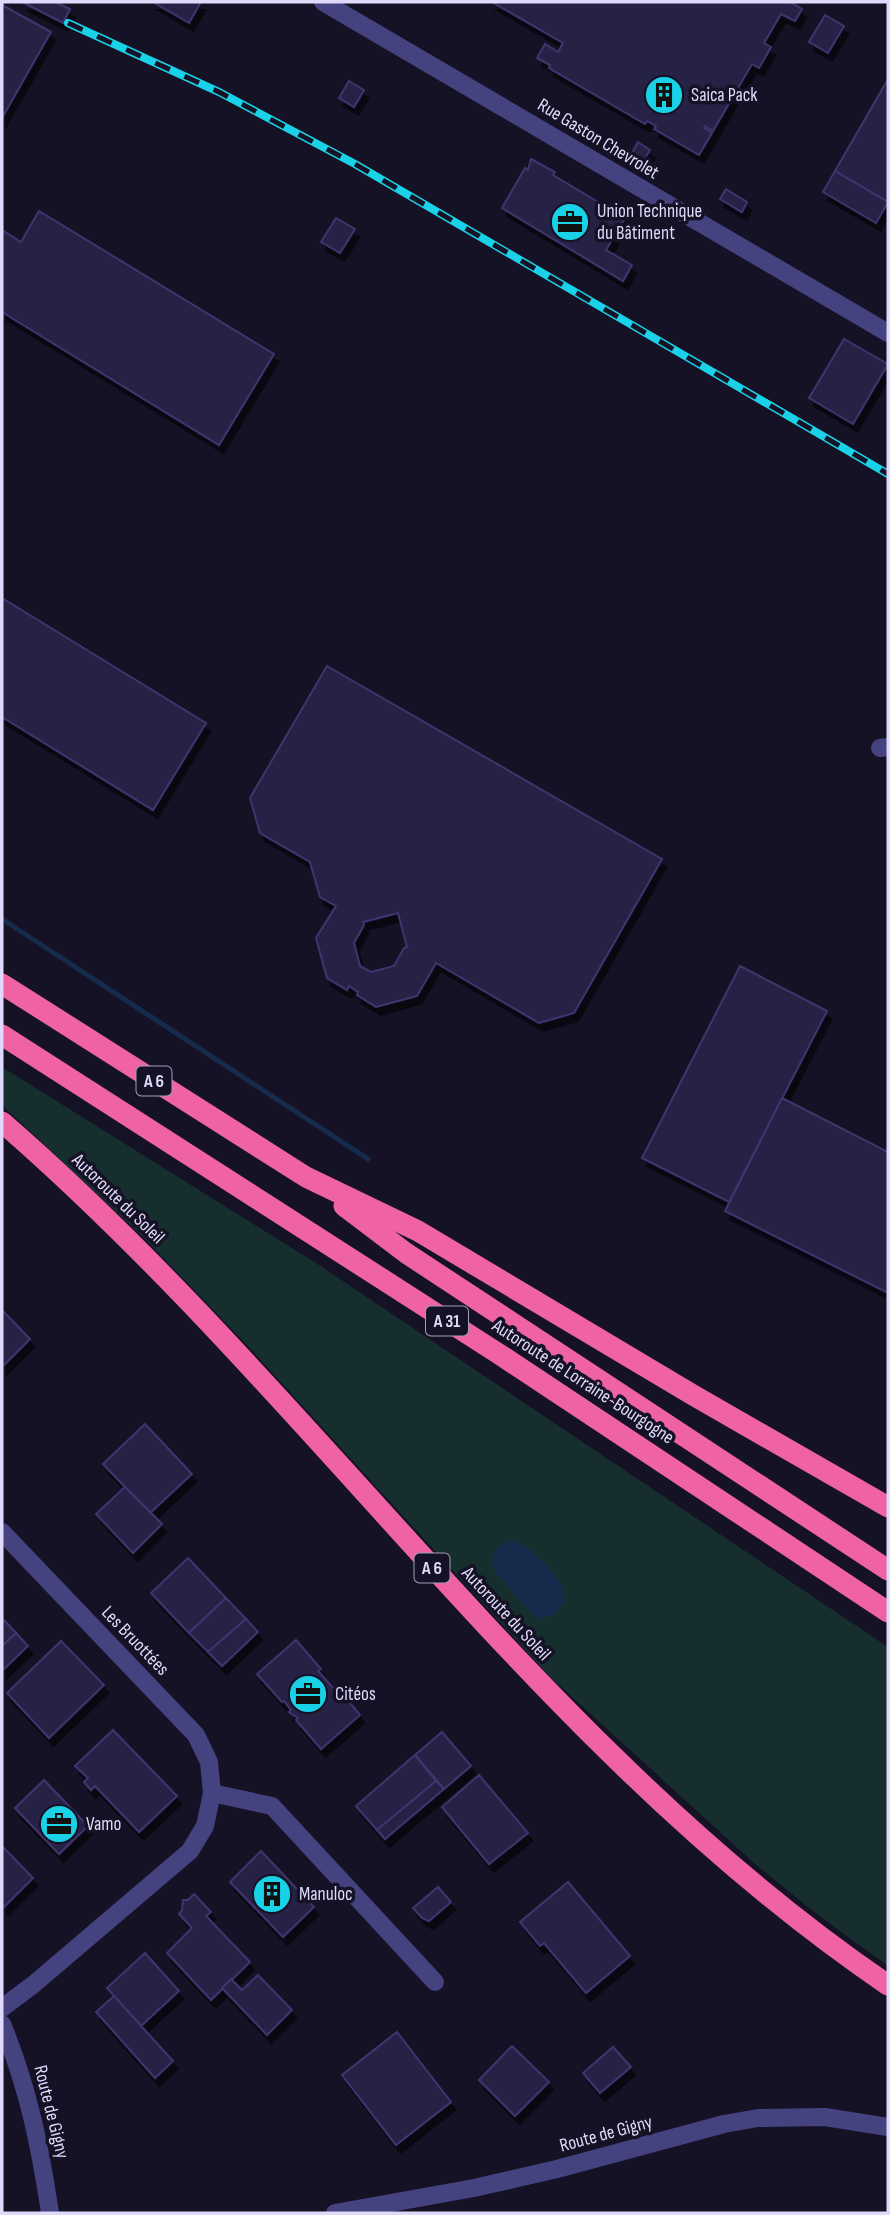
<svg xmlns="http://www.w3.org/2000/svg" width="890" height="2215" font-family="'Sofia Sans Condensed',sans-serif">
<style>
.green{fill:#162f2e}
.water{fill:#162a4c}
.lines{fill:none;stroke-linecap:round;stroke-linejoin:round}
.stream{stroke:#162a4c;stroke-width:5}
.building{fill:#282045;stroke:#40346e;stroke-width:2;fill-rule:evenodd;filter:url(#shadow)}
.minor{stroke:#454280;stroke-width:18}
.highway{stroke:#ef62a4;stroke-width:21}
.rail-casing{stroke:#1ad2e8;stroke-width:8}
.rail{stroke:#161226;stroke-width:5;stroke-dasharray:16;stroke-linecap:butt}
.labels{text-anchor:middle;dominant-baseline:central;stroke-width:7;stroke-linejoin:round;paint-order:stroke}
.shield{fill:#161226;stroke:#a39ebb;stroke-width:2}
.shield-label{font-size:18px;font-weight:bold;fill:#dfdafb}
.poi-label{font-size:19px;fill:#dfdafb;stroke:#161226;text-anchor:start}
.street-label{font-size:19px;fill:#dfdafb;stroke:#161226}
</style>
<defs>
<filter id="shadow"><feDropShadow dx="4.5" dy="8" stdDeviation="0" flood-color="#0009"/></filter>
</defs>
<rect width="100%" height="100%" fill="#161226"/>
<polygon class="green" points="2,1067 319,1265 888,1647 888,1966 814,1912 754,1863 549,1676 249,1347 145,1239 2,1105"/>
<path class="water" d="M513 1540C526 1543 554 1572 561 1584 571 1601 556 1619 539 1618L525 1607 493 1569C490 1554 497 1543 513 1540Z"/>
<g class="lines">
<polyline class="stream" points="2,919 368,1159"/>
</g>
<g class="building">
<polygon points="22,2 55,2 70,9 63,23"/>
<polygon points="153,2 201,2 189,23"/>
<polygon points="492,2 790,2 802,9 795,21 781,14 764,43 771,47 759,68 752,64 713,131 705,126 704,128 712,133 699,155 654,129 656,126 647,121 645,124 549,68 550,65 537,58 545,44 558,52 563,43"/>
<polygon points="2,5 51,32 2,118"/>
<polygon points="825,15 844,26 828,53 809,42"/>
<polygon points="349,81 364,90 354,107 339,98"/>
<polygon points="887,81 888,82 888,202 835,171"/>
<polygon points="638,142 650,150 644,160 632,153"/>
<polygon points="531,159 555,172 553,175 625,218 606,250 632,265 623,281 502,208 525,168 528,170"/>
<polygon points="835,171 888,202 876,223 823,192"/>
<polygon points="726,189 747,202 742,212 720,199"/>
<polygon points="39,211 274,354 219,445 2,312 2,230 21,242"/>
<polygon points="336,218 355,229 340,253 321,242"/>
<polygon points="844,339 888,364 853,424 809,398"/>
<polygon points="2,598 206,723 153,810 2,717"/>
<path d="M327 666 662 859 574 1013 539 1023 436 963 417 996 376 1007 357 995 358 992 349 986 347 990 327 978 316 938 336 906 320 897 310 862 260 833 250 798ZM398 913 407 947 404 948 394 966 371 972 360 966 354 943 364 925 363 922Z"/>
<polygon points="740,966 827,1011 729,1202 642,1158"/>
<polygon points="782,1098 888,1152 888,1293 725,1211"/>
<polygon points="2,1310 30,1339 2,1367"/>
<polygon points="145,1424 192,1474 150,1513 103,1464"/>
<polygon points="125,1487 162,1524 133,1553 96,1514"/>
<polygon points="188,1558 226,1598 189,1633 151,1593"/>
<polygon points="226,1598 246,1619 208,1652 189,1633"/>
<polygon points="246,1619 258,1632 222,1666 208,1652"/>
<polygon points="4,1620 16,1633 2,1646 2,1622"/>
<polygon points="16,1633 28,1646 2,1671 2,1646"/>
<polygon points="296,1640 321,1669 318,1671 333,1688 336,1686 360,1715 321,1749 296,1720 298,1718 289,1712 291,1710 284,1701 282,1702 257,1674"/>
<polygon points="61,1641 104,1685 49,1738 7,1693"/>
<polygon points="113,1730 177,1796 139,1832 95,1786 91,1790 84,1782 88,1778 75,1766"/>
<polygon points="442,1732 471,1766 444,1789 415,1755"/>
<polygon points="415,1755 436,1781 377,1830 356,1806"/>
<polygon points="479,1775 528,1833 489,1864 442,1807"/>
<polygon points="44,1780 88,1826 59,1854 15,1808"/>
<polygon points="436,1781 444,1789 385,1839 377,1830"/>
<polygon points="2,1846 33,1878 4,1907 2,1905"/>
<polygon points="261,1851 314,1907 283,1937 230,1882"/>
<polygon points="568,1882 630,1956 586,1993 544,1943 540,1946 520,1922"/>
<polygon points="438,1887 451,1902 429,1921 422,1918 413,1908"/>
<polygon points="194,1894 211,1912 206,1916 250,1962 211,2000 167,1953 192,1928 179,1914 182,1910 183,1900 188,1900"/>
<polygon points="145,1953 179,1991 141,2026 107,1988"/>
<polygon points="258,1975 292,2010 267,2035 222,1988 231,1979 242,1990"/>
<polygon points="114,1996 173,2061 155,2078 96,2012"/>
<polygon points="397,2032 451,2102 396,2145 342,2075"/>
<polygon points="512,2046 549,2082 515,2116 479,2080"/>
<polygon points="613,2047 631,2067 600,2093 583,2073"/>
</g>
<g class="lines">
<g class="minor">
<polyline points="323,2 888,333"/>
<polyline points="880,748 888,747"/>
<polyline points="2,1532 196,1735 209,1762 212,1793 205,1826 190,1851 34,1984 2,2008"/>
<polyline points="212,1793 272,1806 435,1982"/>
<path d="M2 2024C28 2087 40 2146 50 2213"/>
<polyline points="335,2213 474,2188 557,2169 724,2124 758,2118 825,2117 888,2127"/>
</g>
<g class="highway">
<polyline points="2,984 306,1177 418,1231 693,1395 888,1507"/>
<polyline points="2,1035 499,1354 888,1612"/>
<path d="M2 1122C315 1394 542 1750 888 1985"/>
<polyline points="344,1206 406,1253 888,1570"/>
</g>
<g class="rail-casing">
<polyline id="rail" points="68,23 219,92 355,164 888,474"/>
</g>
<use href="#rail" class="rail"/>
</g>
<defs>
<g id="building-disc" transform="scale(2.0125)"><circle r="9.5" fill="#1ad2e8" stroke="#161226"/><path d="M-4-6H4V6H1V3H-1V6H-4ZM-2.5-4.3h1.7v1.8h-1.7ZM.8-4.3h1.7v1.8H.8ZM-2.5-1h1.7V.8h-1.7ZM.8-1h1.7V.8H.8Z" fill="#111"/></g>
<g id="office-disc" transform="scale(2.0125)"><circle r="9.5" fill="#1ad2e8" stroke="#161226"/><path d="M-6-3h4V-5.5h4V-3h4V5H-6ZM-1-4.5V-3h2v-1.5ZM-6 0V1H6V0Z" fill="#111"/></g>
</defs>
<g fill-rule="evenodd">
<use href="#building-disc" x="664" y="95"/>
<use href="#office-disc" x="570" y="222"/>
<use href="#office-disc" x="308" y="1694"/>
<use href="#office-disc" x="59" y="1824"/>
<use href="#building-disc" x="272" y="1894"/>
</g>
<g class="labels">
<g class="shield">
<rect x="136.5" y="1066.5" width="35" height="29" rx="5"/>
<rect x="426" y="1306.5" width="42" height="29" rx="5"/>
<rect x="414.5" y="1553.5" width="35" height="29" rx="5"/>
</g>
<g class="shield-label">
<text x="154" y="1081">A 6</text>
<text x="447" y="1321">A 31</text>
<text x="432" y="1568">A 6</text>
</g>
<g class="poi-label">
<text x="691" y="95">Saica Pack</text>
<text x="597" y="211">Union Technique<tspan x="597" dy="22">du Bâtiment</tspan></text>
<text x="335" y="1694">Citéos</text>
<text x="86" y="1824">Vamo</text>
<text x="299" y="1894">Manuloc</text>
</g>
<g class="street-label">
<text transform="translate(598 139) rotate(31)">Rue Gaston Chevrolet</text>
<text transform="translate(118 1199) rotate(44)">Autoroute du Soleil</text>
<text transform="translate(583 1382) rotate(33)">Autoroute de Lorraine-Bourgogne</text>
<text transform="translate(506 1614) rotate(47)">Autoroute du Soleil</text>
<text transform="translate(135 1641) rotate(46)">Les Bruottées</text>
<text transform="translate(51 2112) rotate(76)">Route de Gigny</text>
<text transform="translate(606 2134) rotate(-15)">Route de Gigny</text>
</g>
</g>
<rect width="890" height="2215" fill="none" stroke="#dfdafb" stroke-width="7"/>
</svg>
